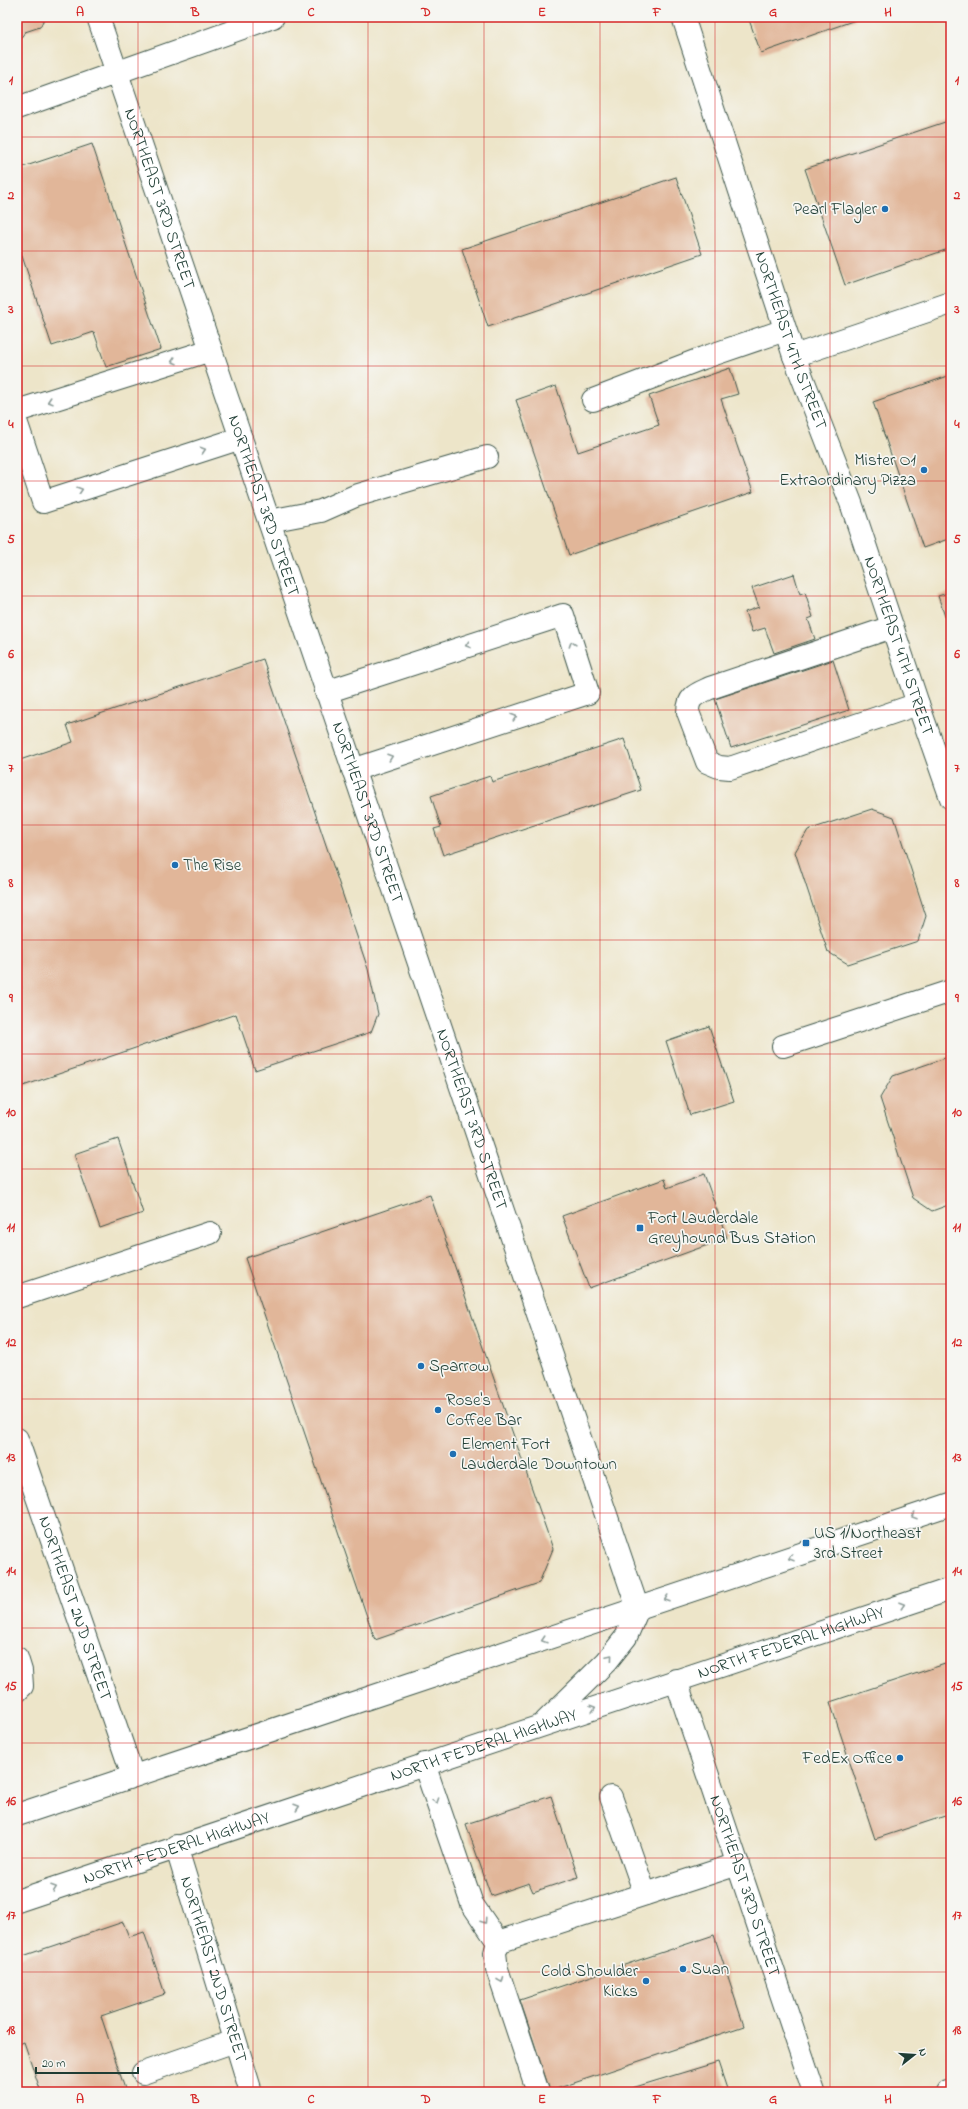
<svg xmlns="http://www.w3.org/2000/svg" width="968" height="2109" font-family="'Indie Flower',sans-serif">
<style>
.building{fill:#e1b699}
.lines{fill:none;stroke-linecap:round;stroke-linejoin:round}
.minor-casing{stroke:#3e564a;stroke-width:24}
.major-casing{stroke:#3e564a;stroke-width:24}
.minor{stroke:#fff;stroke-width:22}
.major{stroke:#fff;stroke-width:22}
.oneway{stroke:#8f9e9a}
.grid{fill:none;stroke:#d62828;stroke-width:1;stroke-opacity:0.55}
.poi-dot{fill:#1f6fb2;stroke:#f6f6f2;stroke-width:1.5}
.labels{text-anchor:middle;dominant-baseline:central;stroke-width:3.5;stroke-linejoin:round;paint-order:stroke}
.street-label{font-size:17px;fill:#1f3d34;stroke:#f6f6f2}
.poi-label{font-size:17px;fill:#1f3d34;stroke:#f6f6f2;text-anchor:start}
.neatline{fill:none;stroke:#d62828;stroke-width:1.5}
.grid-label{font-size:13px;text-anchor:middle;font-weight:bold;fill:#d62828}
</style>
<rect width="100%" height="100%" fill="#f6f6f2"/>
<filter id="ink" filterUnits="userSpaceOnUse"><feTurbulence type="fractalNoise" baseFrequency=".025" numOctaves="2"/><feDisplacementMap in="SourceGraphic" scale="8" xChannelSelector="R" yChannelSelector="G"/><feConvolveMatrix kernelMatrix="1 2 1 2 8 2 1 2 1" color-interpolation-filters="sRGB"/></filter>
<filter id="wash" filterUnits="userSpaceOnUse"><feTurbulence type="fractalNoise" baseFrequency=".012" numOctaves="4" result="noise"/><feDisplacementMap in="SourceGraphic" scale="16" xChannelSelector="R" yChannelSelector="G"/><feGaussianBlur stdDeviation="0.9" result="paint"/><feColorMatrix in="noise" values="0 0 0 0 0 0 0 0 0 0 0 0 0 0 0 0 0 1.4 0 .05"/><feComposite in="paint" operator="in"/></filter>
<g filter="url(#wash)">
<rect width="100%" height="100%" fill="#ede5c9"/>
<g id="blocks">
<g class="building">
<polygon points="17,17 45,17 40,27 25,32 20,39 17,40"/>
<polygon points="748,17 864,17 761,53"/>
<polygon points="951,120 951,248 845,285 805,169"/>
<polygon points="92,144 161,349 106,367 94,332 52,346 17,241 17,169"/>
<polygon points="676,177 702,254 488,327 462,249"/>
<polygon points="730,368 738,394 721,399 753,492 569,555 516,400 556,386 578,452 659,425 649,396"/>
<polygon points="951,375 951,538 923,548 873,402"/>
<polygon points="794,574 800,594 805,592 813,617 808,619 815,639 774,653 765,628 752,632 745,612 759,607 752,588"/>
<polygon points="951,592 951,634 938,596"/>
<polygon points="263,659 368,969 378,1014 371,1032 255,1070 236,1014 17,1088 17,761 73,742 67,725"/>
<polygon points="833,660 849,710 731,748 715,699"/>
<polygon points="624,739 641,790 443,855 434,829 441,827 431,796 490,776 492,782"/>
<polygon points="872,809 894,817 926,916 918,941 848,964 828,952 795,852 808,830"/>
<polygon points="709,1026 734,1101 690,1115 666,1041"/>
<polygon points="951,1056 951,1204 932,1211 913,1198 880,1098 893,1076"/>
<polygon points="118,1139 143,1213 100,1228 74,1154"/>
<polygon points="704,1174 727,1238 589,1288 562,1216 664,1179 667,1188"/>
<polygon points="430,1195 553,1549 539,1583 375,1640 245,1258"/>
<polygon points="945,1664 951,1682 951,1814 875,1839 830,1702"/>
<polygon points="551,1796 578,1877 533,1892 529,1883 491,1896 466,1824"/>
<polygon points="123,1922 129,1937 144,1932 165,1994 101,2016 126,2092 41,2092 24,2042 17,2045 17,1958"/>
<polygon points="714,1935 744,2026 550,2091 520,2000"/>
<polygon points="718,2062 728,2092 633,2092 632,2088"/>
</g>
</g>
</g>
<g filter="url(#ink)">
<use href="#blocks" fill-opacity="0" stroke="#3e564a" stroke-width="1"/>
<g class="lines">
<g class="minor-casing">
<g id="minor">
<path id="s1" d="M98 17 638 1609"/>
<path id="s2" d="M683 17 794 356 851 503 918 704 951 798"/>
<polyline points="794,356 951,303"/>
<polyline points="593,400 703,358 785,330"/>
<polyline points="17,411 211,350"/>
<polyline points="17,424 43,502 241,438"/>
<polyline points="269,521 321,511 355,496 487,457"/>
<path d="M892 627 710 688C697 694 688 696 688 712L707 762 719 767 730 768 918 704"/>
<polyline points="326,692 563,615 588,693 353,770"/>
<polyline points="783,1046 951,991"/>
<polyline points="17,1297 210,1233"/>
<path id="s3" d="M17 1439 133 1776"/>
<polyline points="17,1658 21,1671 22,1686 17,1691"/>
<path id="s4" d="M676 1680 814 2092"/>
<polyline points="424,1764 472,1904 498,1942 495,1953 497,1969 538,2092"/>
<polyline points="611,1797 645,1894"/>
<path id="s5" d="M176 1846 251 2092"/>
<polyline points="498,1942 738,1864"/>
<polyline points="143,2073 235,2041"/>
<polyline points="947,2092 951,2091"/>
</g>
</g>
<g class="major-casing">
<g id="major">
<polyline points="17,108 273,17"/>
<polyline points="546,1721 607,1661 626,1637 638,1609"/>
<polyline points="17,1815 951,1504"/>
<path id="s6" d="M17 1901 951 1589"/>
</g>
</g>
<use href="#minor" class="minor"/>
<use href="#major" class="major"/>
</g>
<defs><path id="oneway-chevron" d="M-2-3.5L2.5 0L-2 3.5" fill="none" stroke-width="1.6" stroke-linecap="round" stroke-linejoin="round"/></defs>
<g class="oneway">
<use href="#oneway-chevron" transform="translate(174 361) rotate(162)"/>
<use href="#oneway-chevron" transform="translate(50 401) rotate(162)"/>
<use href="#oneway-chevron" transform="translate(203 450) rotate(-18)"/>
<use href="#oneway-chevron" transform="translate(80 490) rotate(-18)"/>
<use href="#oneway-chevron" transform="translate(572 644) rotate(-108)"/>
<use href="#oneway-chevron" transform="translate(468 645) rotate(162)"/>
<use href="#oneway-chevron" transform="translate(514 717) rotate(-18)"/>
<use href="#oneway-chevron" transform="translate(390 757) rotate(-19)"/>
<use href="#oneway-chevron" transform="translate(914 1516) rotate(161)"/>
<use href="#oneway-chevron" transform="translate(791 1558) rotate(161)"/>
<use href="#oneway-chevron" transform="translate(667 1599) rotate(161)"/>
<use href="#oneway-chevron" transform="translate(902 1605) rotate(-18)"/>
<use href="#oneway-chevron" transform="translate(544 1640) rotate(162)"/>
<use href="#oneway-chevron" transform="translate(610 1657) rotate(-50)"/>
<use href="#oneway-chevron" transform="translate(593 1708) rotate(-18)"/>
<use href="#oneway-chevron" transform="translate(436 1801) rotate(71)"/>
<use href="#oneway-chevron" transform="translate(297 1807) rotate(-18)"/>
<use href="#oneway-chevron" transform="translate(54 1888) rotate(-19)"/>
<use href="#oneway-chevron" transform="translate(484 1921) rotate(56)"/>
<use href="#oneway-chevron" transform="translate(501 1980) rotate(68)"/>
</g>
</g>
<path class="grid" d="M138 17V2092M253 17V2092M368 17V2092M484 17V2092M600 17V2092M715 17V2092M830 17V2092M17 137H951M17 251H951M17 366H951M17 481H951M17 596H951M17 710H951M17 825H951M17 940H951M17 1054H951M17 1169H951M17 1284H951M17 1399H951M17 1513H951M17 1628H951M17 1743H951M17 1858H951M17 1972H951"/>
<g class="poi-dot">
<circle cx="885" cy="209" r="4"/>
<circle cx="924" cy="470" r="4"/>
<circle cx="175" cy="865" r="4"/>
<rect x="636" y="1224" width="8" height="8" rx="2"/>
<circle cx="421" cy="1366" r="4"/>
<circle cx="438" cy="1410" r="4"/>
<circle cx="453" cy="1454" r="4"/>
<rect x="802" y="1539" width="8" height="8" rx="2"/>
<circle cx="900" cy="1758" r="4"/>
<circle cx="683" cy="1969" r="4"/>
<circle cx="646" cy="1981" r="4"/>
</g>
<g class="labels">
<g class="street-label">
<text stroke="none"><textPath href="#s1" startOffset="192">NORTHEAST 3RD STREET</textPath></text>
<text stroke="none"><textPath href="#s2" startOffset="341">NORTHEAST 4TH STREET</textPath></text>
<text stroke="none"><textPath href="#s1" startOffset="516">NORTHEAST 3RD STREET</textPath></text>
<text stroke="none"><textPath href="#s2" startOffset="665">NORTHEAST 4TH STREET</textPath></text>
<text stroke="none"><textPath href="#s1" startOffset="840">NORTHEAST 3RD STREET</textPath></text>
<text stroke="none"><textPath href="#s1" startOffset="1164">NORTHEAST 3RD STREET</textPath></text>
<text stroke="none"><textPath href="#s3" startOffset="179">NORTHEAST 2ND STREET</textPath></text>
<text stroke="none"><textPath href="#s6" startOffset="816">NORTH FEDERAL HIGHWAY</textPath></text>
<text stroke="none"><textPath href="#s6" startOffset="492">NORTH FEDERAL HIGHWAY</textPath></text>
<text stroke="none"><textPath href="#s6" startOffset="168">NORTH FEDERAL HIGHWAY</textPath></text>
<text stroke="none"><textPath href="#s4" startOffset="217">NORTHEAST 3RD STREET</textPath></text>
<text stroke="none"><textPath href="#s5" startOffset="129">NORTHEAST 2ND STREET</textPath></text>
</g>
<g class="poi-label">
<text x="877" y="209" text-anchor="end">Pearl Flagler</text>
<text x="916" y="460" text-anchor="end">Mister O1<tspan x="916" dy="20">Extraordinary Pizza</tspan></text>
<text x="183" y="865">The Rise</text>
<text x="648" y="1218">Fort Lauderdale<tspan x="648" dy="20">Greyhound Bus Station</tspan></text>
<text x="429" y="1366">Sparrow</text>
<text x="446" y="1400">Rose's<tspan x="446" dy="20">Coffee Bar</tspan></text>
<text x="461" y="1444">Element Fort<tspan x="461" dy="20">Lauderdale Downtown</tspan></text>
<text x="814" y="1533">US 1/Northeast<tspan x="814" dy="20">3rd Street</tspan></text>
<text x="892" y="1758" text-anchor="end">FedEx Office</text>
<text x="691" y="1969">Suan</text>
<text x="638" y="1971" text-anchor="end">Cold Shoulder<tspan x="638" dy="20">Kicks</tspan></text>
</g>
</g>
<rect width="968" height="2109" fill="none" stroke="#f6f6f2" stroke-width="44"/>
<g transform="translate(914 2055) rotate(73)" stroke="#f6f6f2" stroke-width="3" paint-order="stroke">
<path d="M0-3L7 15L0 10L-7 15Z" fill="#1f3d34"/>
<text y="-6" font-size="11" font-weight="bold" text-anchor="middle" fill="#1f3d34">N</text>
</g>
<path d="M36 2067v6h102v-6" fill="none" stroke="#1f3d34" stroke-width="2"/>
<text x="42" y="2067" font-size="12" fill="#1f3d34" stroke="#f6f6f2" stroke-width="3" paint-order="stroke">20 m</text>
<rect x="22" y="22" width="924" height="2065" class="neatline"/>
<g class="grid-label">
<text x="80" y="16">A</text>
<text x="195" y="16">B</text>
<text x="311" y="16">C</text>
<text x="426" y="16">D</text>
<text x="542" y="16">E</text>
<text x="657" y="16">F</text>
<text x="773" y="16">G</text>
<text x="888" y="16">H</text>
<text x="11" y="84">1</text>
<text x="957" y="84">1</text>
<text x="11" y="199">2</text>
<text x="957" y="199">2</text>
<text x="11" y="313">3</text>
<text x="957" y="313">3</text>
<text x="11" y="428">4</text>
<text x="957" y="428">4</text>
<text x="11" y="543">5</text>
<text x="957" y="543">5</text>
<text x="11" y="658">6</text>
<text x="957" y="658">6</text>
<text x="11" y="772">7</text>
<text x="957" y="772">7</text>
<text x="11" y="887">8</text>
<text x="957" y="887">8</text>
<text x="11" y="1002">9</text>
<text x="957" y="1002">9</text>
<text x="11" y="1116">10</text>
<text x="957" y="1116">10</text>
<text x="11" y="1231">11</text>
<text x="957" y="1231">11</text>
<text x="11" y="1346">12</text>
<text x="957" y="1346">12</text>
<text x="11" y="1461">13</text>
<text x="957" y="1461">13</text>
<text x="11" y="1575">14</text>
<text x="957" y="1575">14</text>
<text x="11" y="1690">15</text>
<text x="957" y="1690">15</text>
<text x="11" y="1805">16</text>
<text x="957" y="1805">16</text>
<text x="11" y="1919">17</text>
<text x="957" y="1919">17</text>
<text x="11" y="2034">18</text>
<text x="957" y="2034">18</text>
<text x="80" y="2103">A</text>
<text x="195" y="2103">B</text>
<text x="311" y="2103">C</text>
<text x="426" y="2103">D</text>
<text x="542" y="2103">E</text>
<text x="657" y="2103">F</text>
<text x="773" y="2103">G</text>
<text x="888" y="2103">H</text>
</g>
</svg>
